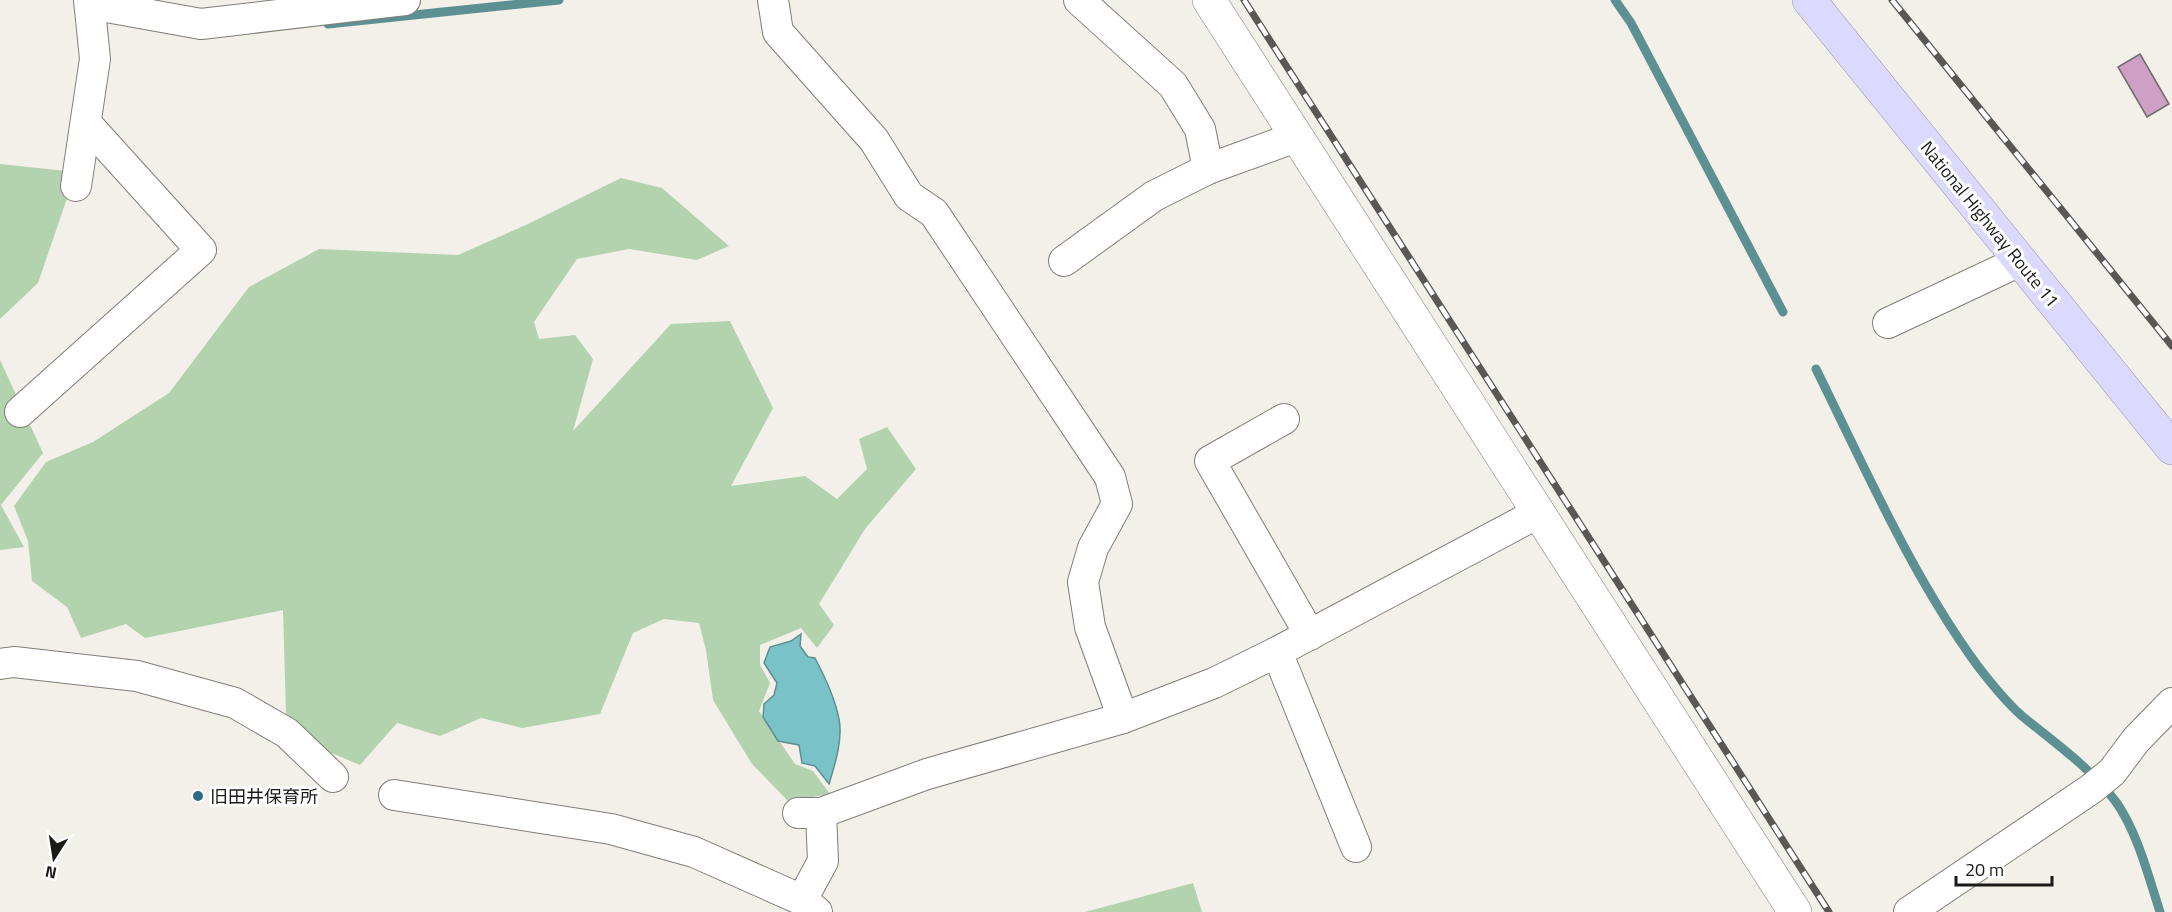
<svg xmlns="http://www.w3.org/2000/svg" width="2172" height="912" font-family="'Titillium Web','Noto Sans JP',sans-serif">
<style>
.green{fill:#b2d3ae}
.water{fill:#79c2c7;stroke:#5d9092;stroke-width:1.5}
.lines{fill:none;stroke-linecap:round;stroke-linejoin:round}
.stream{stroke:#5d9092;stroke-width:9}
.building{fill:#cfa0c5;stroke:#706b6e;stroke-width:1.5}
.minor-casing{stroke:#807e78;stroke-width:32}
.tertiary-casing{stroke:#807e78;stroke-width:34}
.trunk-casing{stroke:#9291ae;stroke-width:34}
.minor{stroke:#fff;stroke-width:30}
.tertiary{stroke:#fff;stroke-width:33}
.trunk{stroke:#dbdafe;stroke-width:33}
.rail-casing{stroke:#5a5854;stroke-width:7}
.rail{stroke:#fff;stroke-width:4.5;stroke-dasharray:14;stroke-linecap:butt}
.poi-dot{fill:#2e6a81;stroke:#fff;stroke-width:2}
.labels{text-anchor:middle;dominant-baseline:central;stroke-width:6;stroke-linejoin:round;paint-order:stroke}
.street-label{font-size:18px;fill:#1c1a18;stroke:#fff}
.poi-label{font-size:18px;fill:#1c1a18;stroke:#fff;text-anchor:start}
</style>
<rect width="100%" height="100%" fill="#f3f0e9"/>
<g class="green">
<polygon points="0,164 76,172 38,283 0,319"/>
<polygon points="621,178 662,188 729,246 697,260 629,249 577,259 534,322 539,339 575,335 593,359 573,431 671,324 730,321 773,408 731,486 805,476 837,499 867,469 859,439 887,427 916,469 865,529 819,604 834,625 817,648 801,628 760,645 760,665 770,683 759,711 795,764 813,771 830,794 788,801 752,764 713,700 706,650 699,623 664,619 633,633 600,714 522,728 481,718 440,736 397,723 360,765 329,752 286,714 283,610 145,638 126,624 81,638 67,607 32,581 28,541 14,506 46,462 93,442 169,393 249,287 319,249 458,255 528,224"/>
<polygon points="0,360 43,453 1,505 24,547 0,550"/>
<polygon points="1193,883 1202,912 1085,912"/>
</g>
<path class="water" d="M801 634 800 646 808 657 815 658C825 677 835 698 839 719 843 740 835 764 829 784L815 766 802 763 799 745 778 741 763 717 764 704 774 695 777 683 764 663 770 647 791 641Z"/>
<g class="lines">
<g class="stream">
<polyline points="1615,0 1631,23 1783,312"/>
<polyline points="328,24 559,0"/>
<path d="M1816 369C1866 470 1911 574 1977 665 1990 682 2006 702 2022 716 2055 743 2091 768 2116 802 2137 831 2149 878 2160 912"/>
</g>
</g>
<polygon class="building" points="2140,54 2169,104 2147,117 2118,67"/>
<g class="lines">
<g class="minor-casing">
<g id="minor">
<polyline points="773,0 778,32 874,140 909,196 934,213 1110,477 1117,504 1093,548 1083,582 1090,627 1123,718"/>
<polyline points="1079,0 1173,85 1200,129 1208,169"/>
<polyline points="90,4 201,24 405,0"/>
<polyline points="76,186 95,59 89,0"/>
<polyline points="1064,261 1154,196 1208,169 1296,137"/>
<polyline points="1888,323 2020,261"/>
<polyline points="20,412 201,250 86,123"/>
<polyline points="1284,419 1210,461 1310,635"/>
<polyline points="1277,652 1356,847"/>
<polyline points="0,664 14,662 137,676 235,703 287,733 333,777"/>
<polyline points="394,795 611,829 694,852 802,900 817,912"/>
<polyline points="798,813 821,813 927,774 1123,718 1214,683 1277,652 1538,513"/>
<polyline points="802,900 823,861 821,813"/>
<polyline points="1909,912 2091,789 2112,772 2136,740 2172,703"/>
</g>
</g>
<g class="tertiary-casing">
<polyline id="tertiary" points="1209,0 1795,912"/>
</g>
<g class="trunk-casing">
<polyline id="trunk" points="1809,0 2172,448"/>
</g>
<use href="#minor" class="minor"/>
<use href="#tertiary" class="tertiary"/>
<use href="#trunk" class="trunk"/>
<g class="rail-casing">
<g id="rail">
<polyline points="1244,0 1829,912"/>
<polyline points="1892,0 2172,346"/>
</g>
</g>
<use href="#rail" class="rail"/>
</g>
<circle class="poi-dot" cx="198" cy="796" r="6"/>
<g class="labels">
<g class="street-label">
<text transform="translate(1990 224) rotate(51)">National Highway Route 11</text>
</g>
<g class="poi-label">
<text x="210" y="796">旧田井保育所</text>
</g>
</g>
<g transform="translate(54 858) rotate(192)" stroke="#ffffff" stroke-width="4.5" paint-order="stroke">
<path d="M0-4.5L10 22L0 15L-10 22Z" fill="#1c1a18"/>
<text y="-9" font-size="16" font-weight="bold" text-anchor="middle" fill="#1c1a18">N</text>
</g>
<path d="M1956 876v9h96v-9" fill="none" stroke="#1c1a18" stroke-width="3"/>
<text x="1965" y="876" font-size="18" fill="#1c1a18" stroke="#ffffff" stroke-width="4.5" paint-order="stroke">20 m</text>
</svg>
